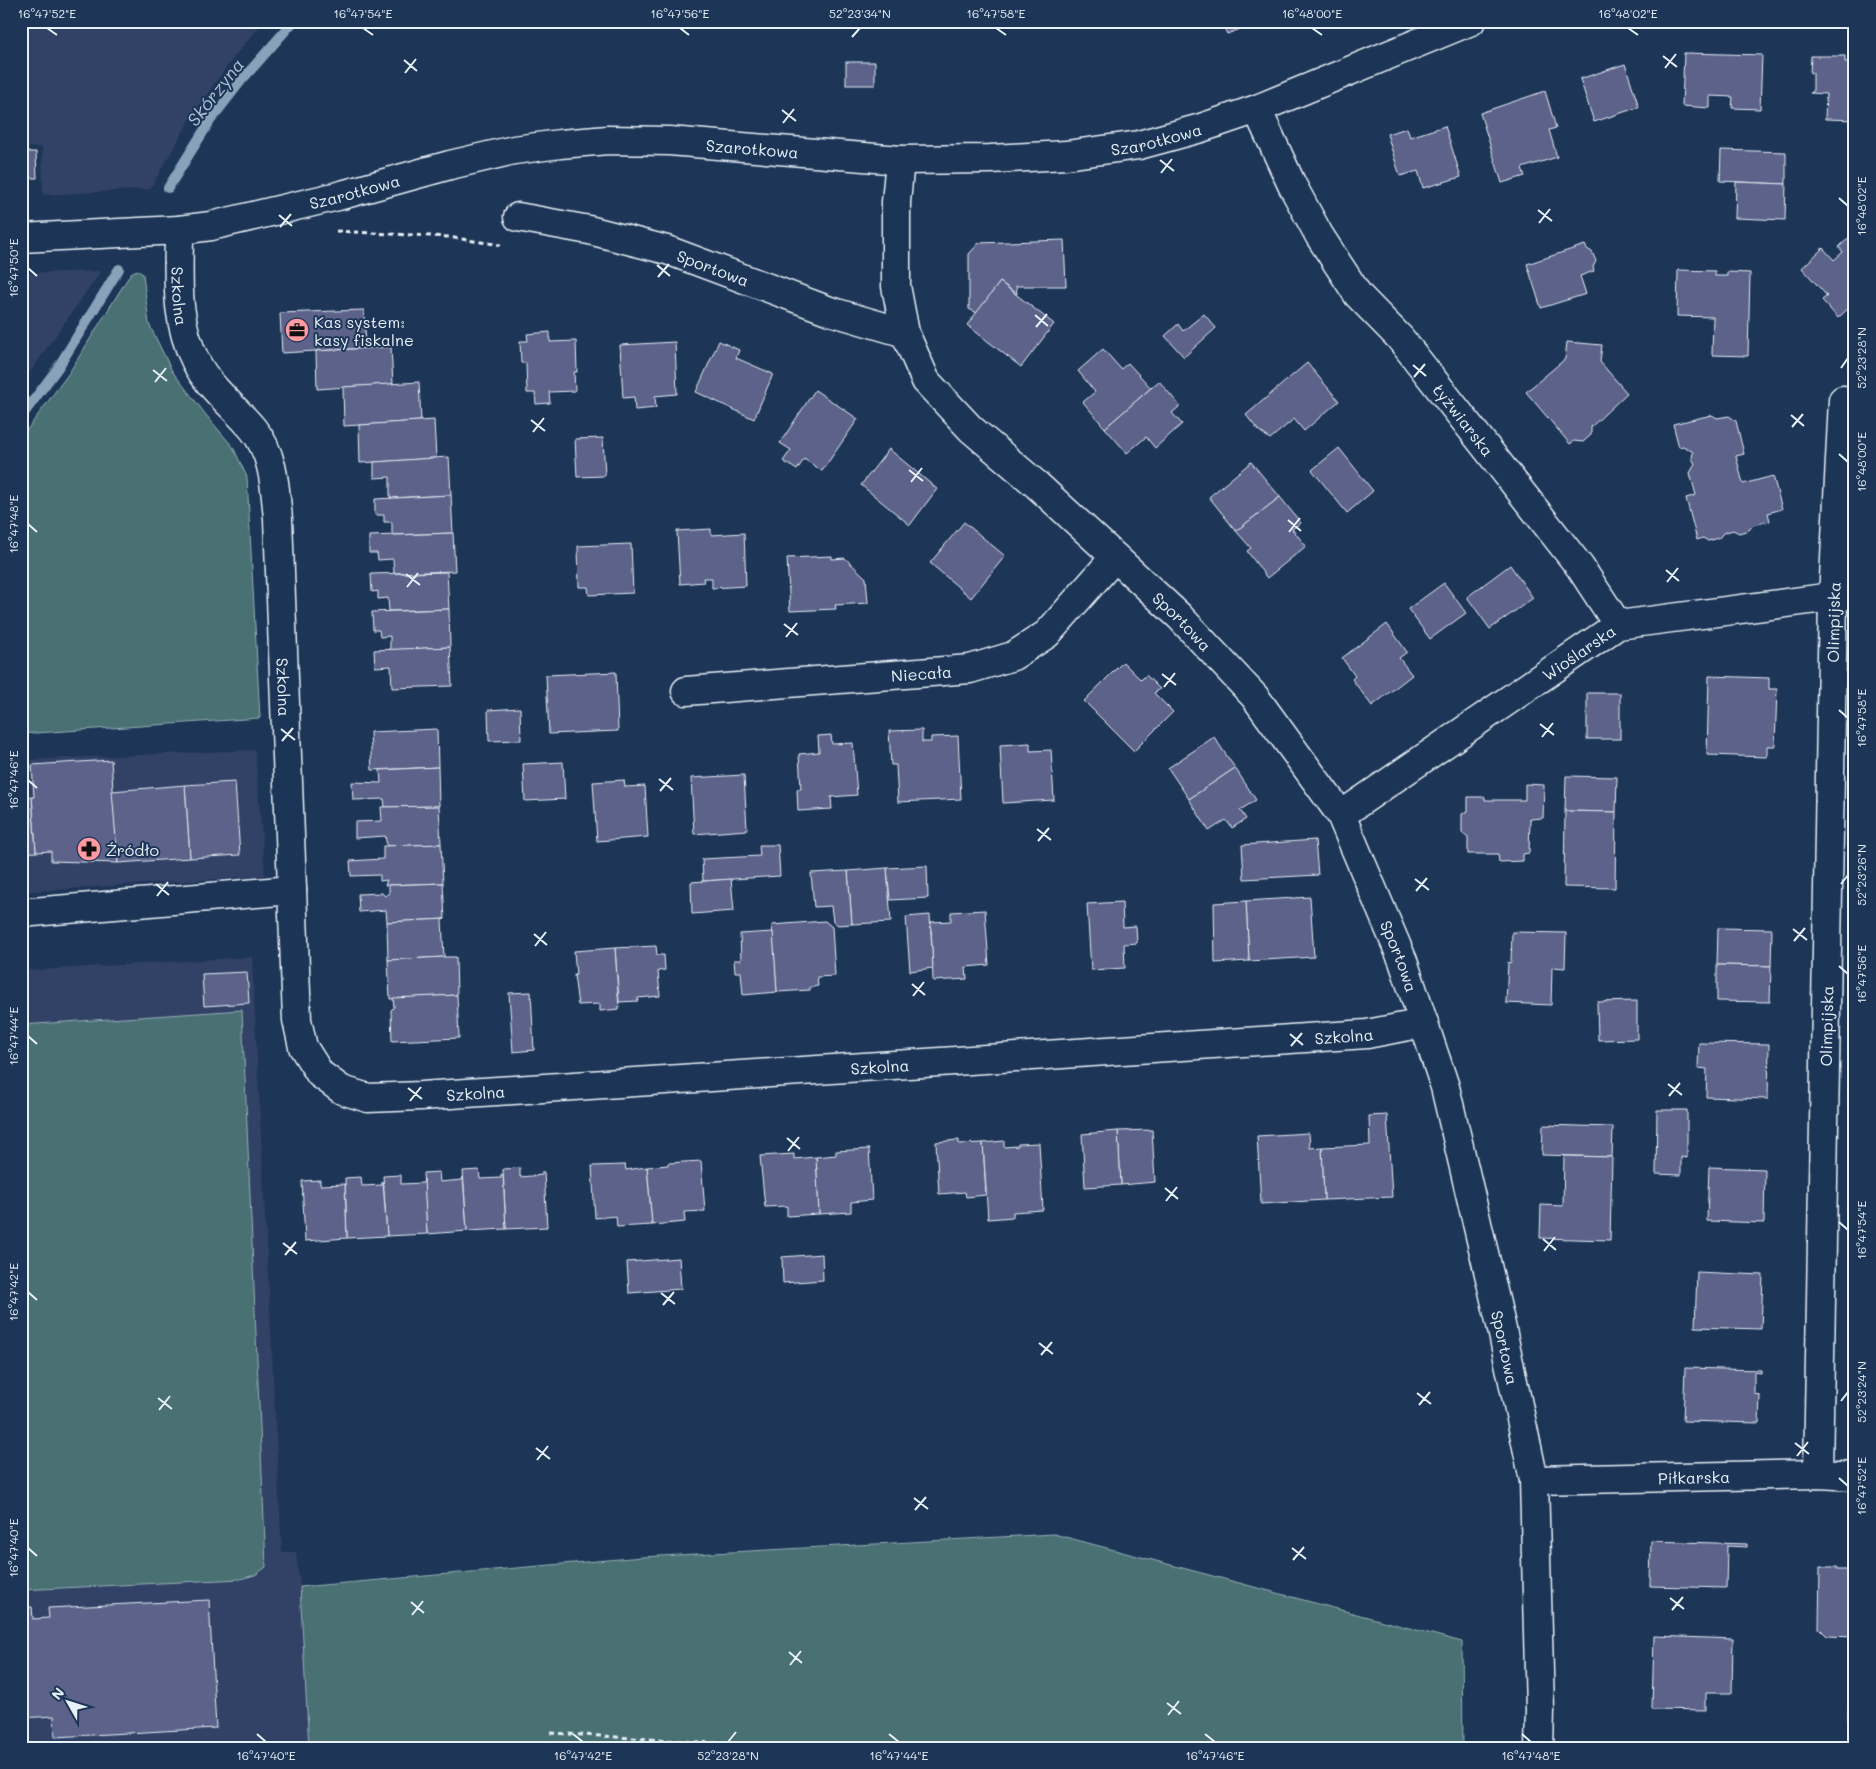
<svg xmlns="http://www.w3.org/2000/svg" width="1876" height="1769" font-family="Mali,sans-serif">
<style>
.built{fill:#304266}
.green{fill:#486f73;stroke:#98b0b6}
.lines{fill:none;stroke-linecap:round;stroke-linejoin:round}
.stream{stroke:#89a1b9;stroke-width:10}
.building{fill:#5b6289;stroke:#e8f1f8}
.minor-casing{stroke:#e8f1f8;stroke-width:31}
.path{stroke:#e8f1f8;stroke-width:3;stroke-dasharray:5 4;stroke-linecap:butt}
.minor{stroke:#1d3557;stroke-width:28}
.ticks{fill:none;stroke:#e8f1f8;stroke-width:2}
.labels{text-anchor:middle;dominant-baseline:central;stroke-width:4;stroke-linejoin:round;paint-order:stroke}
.street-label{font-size:16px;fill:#e8f1f8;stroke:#1d3557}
.poi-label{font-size:16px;fill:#e8f1f8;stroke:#1d3557;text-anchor:start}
.water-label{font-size:18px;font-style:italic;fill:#b0c2d3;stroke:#1d3557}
.neatline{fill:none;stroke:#e8f1f8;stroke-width:2}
.ticks-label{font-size:12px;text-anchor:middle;fill:#e8f1f8}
</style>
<rect width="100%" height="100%" fill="#1d3557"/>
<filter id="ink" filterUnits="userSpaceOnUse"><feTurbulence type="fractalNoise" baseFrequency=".02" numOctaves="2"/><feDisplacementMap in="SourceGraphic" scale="10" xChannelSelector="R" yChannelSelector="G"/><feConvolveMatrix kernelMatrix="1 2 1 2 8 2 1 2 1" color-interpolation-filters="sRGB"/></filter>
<g filter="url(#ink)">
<g class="built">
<polygon points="21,21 264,21 230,62 195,111 150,189 43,195 42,147 21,148"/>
<polygon points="101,271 21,385 21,273"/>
<polygon points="255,750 265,876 21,892 21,760"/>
<polygon points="252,957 282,1552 296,1552 300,1587 309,1748 21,1748 21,971"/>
</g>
<g class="green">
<polygon points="137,270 143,274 149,324 172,371 206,415 233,447 247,477 260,718 21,734 21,438 69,373 131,273"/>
<polygon points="242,1010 266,1567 255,1575 240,1579 21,1590 21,1025"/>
<polygon points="1054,1534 1462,1642 1463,1748 309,1748 300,1587 642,1557"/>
</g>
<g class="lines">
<g class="stream">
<polyline points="168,188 210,121 241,81 294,21"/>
<polyline points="21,417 57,369 119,269"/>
</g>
</g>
<g class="building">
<polygon points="67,21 96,21 89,26 82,27 75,26"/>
<polygon points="115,21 135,21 126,24"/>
<polygon points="1221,21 1258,21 1258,22 1227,34"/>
<polygon points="1684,53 1762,55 1760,109 1732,108 1733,97 1710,96 1710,108 1682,106"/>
<polygon points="1811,56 1845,56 1845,62 1855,62 1855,120 1825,119 1826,94 1810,93 1813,92 1813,73 1810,73"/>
<rect x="846" y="62" width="29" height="23"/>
<polygon points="1625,64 1639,107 1594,122 1580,79"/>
<polygon points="1545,91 1556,128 1549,130 1557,157 1522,168 1525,176 1502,183 1480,113"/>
<polygon points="1445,126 1461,177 1423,188 1418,171 1400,176 1387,134 1407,128 1410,137"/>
<polygon points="1721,150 1786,152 1786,184 1720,181"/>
<polygon points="21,152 36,152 37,178 21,178"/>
<polygon points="1736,182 1786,184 1785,220 1735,218"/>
<polygon points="1853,234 1855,236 1855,298 1850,302 1853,304 1838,318 1822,300 1827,296 1802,268 1823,248 1834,260 1843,252 1839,247"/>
<polygon points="1064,240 1066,286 1016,286 1017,294 1000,282 977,313 969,309 969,254 979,243"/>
<polygon points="1585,245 1587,249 1592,252 1596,261 1593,267 1594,271 1580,276 1586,294 1541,308 1527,264"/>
<polygon points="1678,270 1715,271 1715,276 1727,276 1727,272 1750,273 1748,356 1712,355 1713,317 1677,316"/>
<polygon points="1000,282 1054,324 1021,367 967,325"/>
<polygon points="364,310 366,348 282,353 280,313"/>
<polygon points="1204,314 1216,328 1184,357 1165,336 1178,324 1183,331"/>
<polygon points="550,332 550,342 576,341 577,372 574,372 575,391 549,392 550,403 536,404 535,393 527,393 526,363 521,363 520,341 528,341 527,334"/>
<polygon points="719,341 739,350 736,358 773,374 754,419 696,392"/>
<polygon points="675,342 677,394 655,396 656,408 635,410 634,397 623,398 620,345"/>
<polygon points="1567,342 1602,345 1600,362 1627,393 1591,427 1591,435 1583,442 1574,441 1570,444 1526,392 1565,359"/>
<polygon points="391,347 393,384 317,389 316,351"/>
<polygon points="1103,349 1121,369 1128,363 1151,388 1105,428 1083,402 1095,392 1078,371"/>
<polygon points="1307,363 1339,401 1304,431 1294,419 1270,439 1258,430 1246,415"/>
<polygon points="1159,381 1180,406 1172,413 1182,424 1155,448 1146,437 1127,453 1105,428"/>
<polygon points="419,382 421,421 344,426 343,387"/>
<polygon points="815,390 858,419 822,471 804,459 797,470 783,461 791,450 780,443"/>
<polygon points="1712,415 1717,418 1729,416 1736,421 1744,454 1736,456 1743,484 1773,476 1782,509 1768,513 1770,521 1753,525 1749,530 1739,533 1733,530 1723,533 1719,538 1708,541 1703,538 1697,540 1686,498 1696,495 1690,473 1695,464 1692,458 1693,452 1683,446 1679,447 1673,424"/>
<polygon points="434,420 436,458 360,463 359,425"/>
<polygon points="603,438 605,476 577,477 575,439"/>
<polygon points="1339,448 1373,491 1347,513 1312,470"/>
<polygon points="889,449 937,489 910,525 861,485"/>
<polygon points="449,457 451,495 390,498 390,477 374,478 374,462"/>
<polygon points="1251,462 1280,497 1236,531 1209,497"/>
<polygon points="451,495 453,533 392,535 392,522 384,522 384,515 375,515 375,499"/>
<polygon points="1280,497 1301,523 1292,529 1306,546 1267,578 1247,551 1251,548 1236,531"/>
<polygon points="964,522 1005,556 971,598 930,563"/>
<polygon points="711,529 711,535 744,533 746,586 712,588 712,578 703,578 704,582 680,584 677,531"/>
<polygon points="453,533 455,571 394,573 393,559 378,560 377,553 369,553 369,536"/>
<polygon points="631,544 633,593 589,595 588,587 579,587 578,546"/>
<polygon points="832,556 832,559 845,558 866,578 868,603 835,605 836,609 790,611 787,558"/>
<polygon points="1510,565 1533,598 1490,629 1467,597"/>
<polygon points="447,572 449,609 389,611 388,598 378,599 378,591 372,592 371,574"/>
<polygon points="1444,583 1466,613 1430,639 1408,609"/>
<polygon points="449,609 450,647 390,650 390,636 380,637 379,630 373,630 372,612"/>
<polygon points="1387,624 1407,652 1399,658 1412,675 1372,706 1352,679 1355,676 1342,658"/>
<polygon points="450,647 452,686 392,688 391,666 375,667 374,650"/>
<polygon points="1123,662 1141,680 1146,675 1160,689 1154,693 1173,712 1134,751 1084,701"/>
<polygon points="616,672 618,731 549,734 546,675"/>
<polygon points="1709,676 1769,678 1769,689 1777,689 1775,746 1767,746 1767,757 1707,755"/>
<rect x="1587" y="693" width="33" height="46"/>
<polygon points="520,708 521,740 489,741 488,710"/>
<polygon points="437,729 438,767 372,770 370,732"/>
<polygon points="922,730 922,742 931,742 931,737 958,736 961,799 898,802 896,765 891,765 889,731"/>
<polygon points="831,735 832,744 853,743 857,795 831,797 832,809 798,811 797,789 801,789 799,754 819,752 818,736"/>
<polygon points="1214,737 1235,768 1189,799 1168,768"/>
<polygon points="1030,743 1030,751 1051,750 1054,800 1003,803 1000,745"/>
<polygon points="111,760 118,863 51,861 51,851 36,852 32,797 34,797 32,765"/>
<polygon points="563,762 565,799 525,801 523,764"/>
<polygon points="438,767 439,806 385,807 384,799 353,800 352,782 381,783 380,770"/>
<polygon points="1235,768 1256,800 1240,810 1246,819 1232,828 1226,820 1209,831 1189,799"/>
<polygon points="744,775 747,830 694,834 691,778"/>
<polygon points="1566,776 1617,777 1616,812 1565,811"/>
<polygon points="624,780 625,787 645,786 648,837 597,841 593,782"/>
<polygon points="235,782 240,855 190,858 185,785"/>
<polygon points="1525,784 1544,785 1543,818 1530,819 1529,853 1523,854 1523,861 1499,862 1498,854 1468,854 1468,838 1462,833 1462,814 1468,811 1468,797 1485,797 1485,800 1525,800"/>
<polygon points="185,785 190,858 118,863 112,791"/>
<polygon points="32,797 36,852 21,853 21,798"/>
<polygon points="439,806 441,844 387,846 385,836 355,838 355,822 382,821 381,807"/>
<polygon points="1565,811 1616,812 1615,888 1564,887"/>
<polygon points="1315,840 1318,875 1244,879 1242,845"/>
<polygon points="441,844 443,883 385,885 387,880 380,881 380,875 351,876 350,861 383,859 383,846"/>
<polygon points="759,845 778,845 780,876 703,881 702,859 760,856"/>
<polygon points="927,866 928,898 890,900 887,868"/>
<polygon points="887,868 891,922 852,924 848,871"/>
<polygon points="848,871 852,924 838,925 833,921 831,906 814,907 811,873"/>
<polygon points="731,879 734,911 692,914 691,882"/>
<polygon points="443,883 445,919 387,922 386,910 359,912 358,894 382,893 385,896 389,893 389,885"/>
<polygon points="1310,897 1314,957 1249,961 1246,901"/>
<polygon points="1246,901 1249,961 1215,963 1214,903"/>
<polygon points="1122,902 1123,927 1136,926 1137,943 1124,944 1125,968 1091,970 1087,904"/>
<polygon points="985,910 989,965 966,967 967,979 933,981 931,922 951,921 951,912"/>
<polygon points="930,915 933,968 910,971 906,917"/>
<polygon points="445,919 442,920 444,957 388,960 387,922"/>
<polygon points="825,921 832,927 835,976 817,977 818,986 810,987 810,990 777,992 772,925"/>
<polygon points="1718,928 1772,929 1771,966 1717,965"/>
<polygon points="773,932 777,992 743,995 741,972 735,972 734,960 741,960 740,934"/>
<polygon points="1512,932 1566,933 1565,968 1552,967 1551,1005 1506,1003 1508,962 1511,963"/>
<polygon points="656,946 657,955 664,955 665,970 658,971 660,996 638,998 638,1001 619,1002 615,948"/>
<polygon points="615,948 619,1009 600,1011 600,1004 578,1005 574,975 576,975 574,951"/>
<polygon points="444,957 456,957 457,995 390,999 388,960"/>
<polygon points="1717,965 1771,966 1770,1002 1717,1001"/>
<polygon points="247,972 249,1003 204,1006 202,974"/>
<polygon points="531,992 534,1050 513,1052 509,993"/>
<polygon points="457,995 459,1038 392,1041 391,1010 394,1007 393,998"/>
<polygon points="1637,1001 1637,1039 1598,1040 1597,1002"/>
<polygon points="1699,1043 1769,1044 1768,1099 1706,1097 1707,1069 1698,1068"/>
<polygon points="1657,1110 1687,1110 1687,1158 1681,1157 1681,1175 1656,1174"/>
<polygon points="1387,1115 1392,1197 1324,1200 1322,1147 1370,1145 1369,1116"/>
<polygon points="1543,1125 1613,1127 1612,1157 1542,1155"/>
<polygon points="1152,1130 1155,1182 1121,1185 1118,1131"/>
<polygon points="1118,1131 1121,1185 1085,1187 1082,1134"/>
<polygon points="1309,1133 1310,1148 1322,1147 1324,1200 1261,1204 1257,1136"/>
<polygon points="959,1140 959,1144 983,1143 986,1195 966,1197 965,1192 939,1194 936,1142"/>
<polygon points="1004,1141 1004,1147 1018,1146 1018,1144 1039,1143 1043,1210 1013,1212 1013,1217 988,1219 983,1143"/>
<polygon points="869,1149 872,1200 851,1202 851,1212 819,1214 816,1157 836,1155 836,1151"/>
<polygon points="794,1154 794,1159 816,1157 819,1214 787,1216 787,1206 765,1207 760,1156"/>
<polygon points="1564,1156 1612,1157 1610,1240 1540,1238 1541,1205 1563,1206"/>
<polygon points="701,1161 705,1211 684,1212 685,1222 652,1225 647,1167 668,1165 668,1163"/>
<polygon points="625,1165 626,1170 647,1167 652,1225 617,1227 616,1216 595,1218 592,1166"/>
<polygon points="1709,1167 1765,1169 1764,1223 1707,1221"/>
<polygon points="520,1168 520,1177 542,1175 542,1172 544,1172 547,1227 506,1229 503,1169"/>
<polygon points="479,1170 480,1179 501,1178 501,1174 503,1175 506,1229 467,1231 463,1171"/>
<polygon points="439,1172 440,1182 462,1180 463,1177 467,1231 427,1234 423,1173"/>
<polygon points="401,1175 401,1184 423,1183 424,1179 427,1234 387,1236 383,1176"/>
<polygon points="361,1177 362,1186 382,1185 382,1182 383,1182 387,1236 347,1238 345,1178"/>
<polygon points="320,1180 320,1185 345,1184 347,1238 305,1241 302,1181"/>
<polygon points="822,1254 823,1280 783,1283 782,1257"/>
<polygon points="679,1258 681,1289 629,1293 627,1262"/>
<polygon points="1697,1272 1763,1275 1761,1329 1695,1327"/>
<polygon points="1685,1368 1761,1370 1761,1373 1754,1372 1754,1394 1760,1395 1759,1423 1683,1421"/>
<polygon points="1651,1541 1747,1544 1747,1547 1727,1546 1726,1588 1650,1586"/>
<polygon points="1820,1567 1837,1567 1837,1570 1850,1570 1851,1568 1855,1568 1855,1637 1827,1636 1819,1628"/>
<polygon points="209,1600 216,1728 55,1737 54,1716 21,1718 21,1608 32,1607 33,1619 49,1618 48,1608"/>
<polygon points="1654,1636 1733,1639 1732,1693 1706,1693 1706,1710 1652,1709"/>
<polygon points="1849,1687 1855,1687 1855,1720 1848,1720"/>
</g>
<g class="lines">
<g class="minor-casing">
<g id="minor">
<path id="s1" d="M1257 109 1292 185 1319 235 1358 295 1400 338 1580 567 1618 625"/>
<path id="s2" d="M900 160 896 202V286L905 333 926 381 971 429 1037 485 1179 616 1255 697 1341 815 1403 961 1445 1087 1501 1325 1534 1480 1540 1710 1539 1748"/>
<path id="s3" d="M518 217 589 230 667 250 830 311 905 333"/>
<path id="s4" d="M179 230C179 276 174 319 196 362 209 388 234 406 253 429 274 454 275 488 278 519L297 1020 303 1047 320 1074 342 1090 368 1098 421 1096 1367 1034 1424 1023"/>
<path id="s5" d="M21 238 179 230 211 226 338 196 450 165 514 150 560 144 608 140 669 141 900 160 990 159 1066 155 1139 145 1201 128 1257 109 1471 21"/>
<path id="s6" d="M686 691 970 669 1013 656 1047 634 1115 557"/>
<path id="s7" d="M1341 815 1618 625 1855 594"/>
<polyline points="21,913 292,890"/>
<path id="s8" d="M1818 1474 1833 598 1843 400"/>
<path id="s9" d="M1534 1480 1818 1474 1855 1476"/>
</g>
</g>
<g class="path">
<polyline points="336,231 448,237 501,245"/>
<polyline points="551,1733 730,1744 762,1748"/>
</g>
<use href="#minor" class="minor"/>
</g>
</g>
<path class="ticks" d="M47 28 57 35M363 28 373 35M680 28 689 35M996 28 1006 35M1312 28 1322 35M1628 28 1638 35M852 37 860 28M1663 56 1677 67M404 60 417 71M1665 68 1676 54M405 73 416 59M782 110 796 121M783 123 794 109M1160 160 1174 171M1161 173 1172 159M1839 198 1848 206M1538 210 1552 221M279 215 292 226M1539 223 1550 209M280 227 291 214M657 265 670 276M28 268 37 276M658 277 669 264M1035 315 1048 326M1036 327 1047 314M1413 365 1426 376M1841 368 1848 358M153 370 167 381M1414 377 1425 364M155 382 166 368M1791 415 1804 426M531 420 545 431M1792 427 1803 414M533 432 544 418M1839 454 1848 462M909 470 923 481M911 482 922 468M1288 520 1301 531M28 524 37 532M1289 532 1300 518M1666 570 1679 581M406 574 420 585M1667 582 1678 568M407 587 418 573M784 624 798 635M786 637 797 623M1162 674 1176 685M1164 687 1175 673M1839 710 1848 718M1540 724 1554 735M281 729 295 740M1542 737 1553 723M282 741 293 728M659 779 673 790M28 780 37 788M660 791 671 778M1037 829 1051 840M1038 841 1049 828M1415 879 1429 890M156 884 169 895M1841 884 1848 875M1416 891 1427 878M157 896 168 882M1793 929 1807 940M534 934 547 945M1794 941 1805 928M535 946 546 932M1839 966 1848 974M912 984 925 995M913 996 924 982M1290 1034 1303 1045M28 1036 37 1044M1291 1046 1302 1033M1668 1084 1682 1095M408 1088 422 1099M1669 1096 1680 1083M410 1101 421 1087M787 1138 800 1149M788 1151 799 1137M1165 1188 1178 1199M1166 1201 1177 1187M1839 1222 1848 1230M1543 1239 1556 1250M283 1243 297 1254M1544 1251 1555 1237M285 1255 296 1242M28 1292 37 1300M661 1293 675 1304M663 1305 674 1292M1039 1343 1053 1354M1041 1355 1052 1342M1417 1393 1431 1404M158 1398 172 1409M1841 1401 1848 1392M1419 1405 1430 1392M159 1410 170 1396M1795 1443 1809 1454M536 1448 550 1459M1797 1456 1808 1442M537 1460 548 1446M1839 1478 1848 1486M914 1498 928 1509M915 1510 926 1497M28 1548 37 1556M1292 1548 1306 1559M1293 1560 1304 1547M1670 1598 1684 1609M411 1602 424 1613M1672 1610 1683 1597M412 1615 423 1601M789 1652 802 1663M790 1665 801 1651M1167 1703 1181 1714M1168 1715 1179 1701M257 1734 266 1742M573 1734 583 1742M889 1734 899 1742M1205 1734 1215 1742M1522 1734 1531 1742M728 1742 736 1732"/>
<defs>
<g id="office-disc" transform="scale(1.25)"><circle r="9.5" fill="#ff9aa2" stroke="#1d3557"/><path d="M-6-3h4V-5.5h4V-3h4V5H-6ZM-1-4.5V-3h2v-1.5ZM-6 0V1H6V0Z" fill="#111"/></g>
<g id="pharmacy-disc" transform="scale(1.25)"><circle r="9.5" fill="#ff9aa2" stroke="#1d3557"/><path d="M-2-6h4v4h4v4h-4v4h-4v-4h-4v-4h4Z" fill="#111"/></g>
</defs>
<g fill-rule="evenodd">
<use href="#office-disc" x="297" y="330"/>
<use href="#pharmacy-disc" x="89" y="849"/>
</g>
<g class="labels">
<g class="street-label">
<text stroke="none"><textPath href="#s5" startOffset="1148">Szarotkowa</textPath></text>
<text stroke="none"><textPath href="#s5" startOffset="742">Szarotkowa</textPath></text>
<text stroke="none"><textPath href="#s5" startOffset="338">Szarotkowa</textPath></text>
<text stroke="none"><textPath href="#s3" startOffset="202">Sportowa</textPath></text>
<text stroke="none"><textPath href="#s4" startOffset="66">Szkolna</textPath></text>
<text stroke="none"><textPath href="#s1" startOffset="376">Łyżwiarska</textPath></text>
<text stroke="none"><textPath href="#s2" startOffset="578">Sportowa</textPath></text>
<text stroke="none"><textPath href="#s8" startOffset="852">Olimpijska</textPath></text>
<text stroke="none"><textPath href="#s7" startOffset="288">Wioślarska</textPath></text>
<text stroke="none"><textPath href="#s6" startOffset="236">Niecała</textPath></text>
<text stroke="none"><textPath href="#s4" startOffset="486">Szkolna</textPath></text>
<text stroke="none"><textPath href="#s2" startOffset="982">Sportowa</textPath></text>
<text stroke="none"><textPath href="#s8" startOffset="448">Olimpijska</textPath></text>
<text stroke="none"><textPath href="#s4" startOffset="1911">Szkolna</textPath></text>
<text stroke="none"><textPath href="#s4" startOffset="1446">Szkolna</textPath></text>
<text stroke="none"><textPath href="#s4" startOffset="1041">Szkolna</textPath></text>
<text stroke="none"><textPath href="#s2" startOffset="1388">Sportowa</textPath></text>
<text stroke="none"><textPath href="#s9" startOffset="160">Piłkarska</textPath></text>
</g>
<g class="poi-label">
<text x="314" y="321">Kas system:<tspan x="314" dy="18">kasy fiskalne</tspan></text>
<text x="106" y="849">Źródło</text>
</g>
<g class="water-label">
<text transform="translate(215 92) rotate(-52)">Skórzyna</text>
</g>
</g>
<rect width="1876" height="1769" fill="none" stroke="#1d3557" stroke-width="55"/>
<g transform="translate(68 1702) rotate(309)" stroke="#1d3557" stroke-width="4" paint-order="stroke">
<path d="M0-4L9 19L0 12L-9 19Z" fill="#e8f1f8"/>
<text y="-8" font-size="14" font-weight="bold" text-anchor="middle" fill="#e8f1f8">N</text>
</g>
<rect x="28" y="28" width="1820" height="1714" class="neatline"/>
<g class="ticks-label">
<text x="47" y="18">16°47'52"E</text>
<text x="363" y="18">16°47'54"E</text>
<text x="680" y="18">16°47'56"E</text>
<text x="860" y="18">52°23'34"N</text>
<text x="996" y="18">16°47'58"E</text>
<text x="1312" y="18">16°48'00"E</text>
<text x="1628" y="18">16°48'02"E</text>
<text transform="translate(1862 206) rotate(-90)" y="4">16°48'02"E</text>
<text transform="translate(14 268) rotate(-90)" y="4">16°47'50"E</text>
<text transform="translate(1862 358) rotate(-90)" y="4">52°23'28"N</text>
<text transform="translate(1862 462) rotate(-90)" y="4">16°48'00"E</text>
<text transform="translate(14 524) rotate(-90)" y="4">16°47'48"E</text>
<text transform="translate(1862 718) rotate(-90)" y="4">16°47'58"E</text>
<text transform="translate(14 780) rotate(-90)" y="4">16°47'46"E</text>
<text transform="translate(1862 875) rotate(-90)" y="4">52°23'26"N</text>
<text transform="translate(1862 974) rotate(-90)" y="4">16°47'56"E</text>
<text transform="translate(14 1036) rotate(-90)" y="4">16°47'44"E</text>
<text transform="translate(1862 1230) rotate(-90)" y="4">16°47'54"E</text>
<text transform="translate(14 1292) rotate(-90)" y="4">16°47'42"E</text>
<text transform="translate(1862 1392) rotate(-90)" y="4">52°23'24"N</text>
<text transform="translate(1862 1486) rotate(-90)" y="4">16°47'52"E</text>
<text transform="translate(14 1548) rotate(-90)" y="4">16°47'40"E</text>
<text x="266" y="1760">16°47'40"E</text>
<text x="583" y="1760">16°47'42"E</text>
<text x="728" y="1760">52°23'28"N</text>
<text x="899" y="1760">16°47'44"E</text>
<text x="1215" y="1760">16°47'46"E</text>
<text x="1531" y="1760">16°47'48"E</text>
</g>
</svg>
